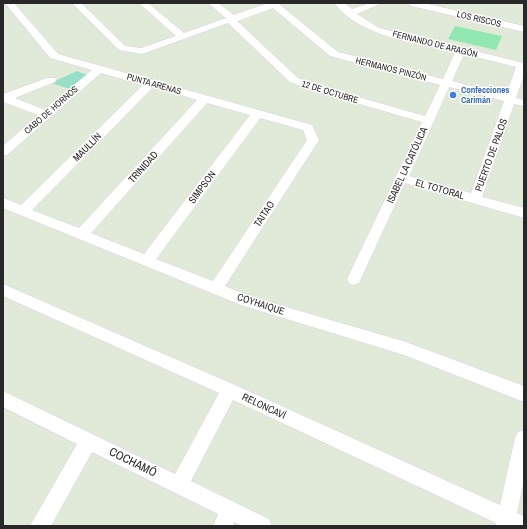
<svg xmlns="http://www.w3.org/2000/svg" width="527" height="529" font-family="'Archivo Narrow',sans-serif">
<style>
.green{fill:#96e1c5}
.pitch{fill:#91e8b3}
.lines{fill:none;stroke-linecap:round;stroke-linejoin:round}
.minor-casing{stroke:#ddcfe1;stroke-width:1}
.minor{fill:#fff;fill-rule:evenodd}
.shop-dot{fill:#3f7fe0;stroke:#fff;stroke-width:1.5}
.labels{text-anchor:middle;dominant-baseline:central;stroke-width:3;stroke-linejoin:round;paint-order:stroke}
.far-street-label{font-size:9px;fill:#282828;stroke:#fff}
.far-shop-label{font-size:9px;font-weight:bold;fill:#366cbe;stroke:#fff;text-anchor:start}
.street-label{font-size:10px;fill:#282828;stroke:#fff}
.near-street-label{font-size:12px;fill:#282828;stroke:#fff}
</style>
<rect width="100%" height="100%" fill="#e1ead9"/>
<polygon class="green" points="77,71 87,75 70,89 51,83"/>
<polygon class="pitch" points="455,26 502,36 496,50 448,39"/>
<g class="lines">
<g class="minor-casing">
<g id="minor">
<path d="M5 3H14L58 54 312 125 319 140 225 286 249 296 406 342 524 386V402L404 355 241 305 3 208V198L21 205 143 85 101 73 7 155 3 156V146L38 115 3 102V94L47 78H55L56 80 55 82 15 98 45 110 92 70 50 58ZM153 87 197 100 79 228 32 210ZM207 103 250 115 144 254 91 233ZM260 118 303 130 307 140 213 281 156 259Z"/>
<path d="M72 3H81L125 46 141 48 176 36 139 3H148L184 33 226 18 208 3H218L234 15 268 3H281L280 5 338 52 443 79 455 52C414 42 362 38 334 3H344L352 9 370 3H382L357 14 379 28 524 63V75L516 98 524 100V106L514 104 482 197 524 208V218L405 183 359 283 354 285 349 283 347 279 422 122 311 90 290 82 228 23 142 54 119 50ZM273 8 330 56 440 85 425 116 319 86 298 78 237 21ZM464 54 516 67 506 95 452 81ZM449 87 504 101 471 193 409 176Z"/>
<polygon points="407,3 423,3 524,26 524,32 411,6"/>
<polygon points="3,284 235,385 500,505 515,438 518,432 524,430 524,480 517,513 524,516 524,526 495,526 496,523 233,400 191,481 269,519 272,526 242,526 234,522 233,526 213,526 218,514 92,452 51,526 30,526 77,444 3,407 3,391 175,474 219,393 3,296"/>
</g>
</g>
<use href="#minor" class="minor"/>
</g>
<circle class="shop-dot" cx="453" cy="95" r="4"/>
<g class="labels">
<g class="far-street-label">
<text transform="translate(479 19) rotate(13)">LOS RISCOS</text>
<text transform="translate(435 44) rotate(14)">FERNANDO DE ARAGÓN</text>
<text transform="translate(391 69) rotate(14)">HERMANOS PINZÓN</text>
<text transform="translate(154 84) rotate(16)">PUNTA ARENAS</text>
<text transform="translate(330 92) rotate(17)">12 DE OCTUBRE</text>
<text transform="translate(51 110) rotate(-41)">CABO DE HORNOS</text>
</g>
<g class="far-shop-label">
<text x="461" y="90">Confecciones<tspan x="461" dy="10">Carimán</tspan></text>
</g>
<g class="street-label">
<text transform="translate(87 147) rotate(-45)">MAULLÍN</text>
<text transform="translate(491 155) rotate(-70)">PUERTO DE PALOS</text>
<text transform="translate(407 165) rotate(-65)">ISABEL LA CATÓLICA</text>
<text transform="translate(143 167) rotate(-48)">TRINIDAD</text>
<text transform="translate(202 187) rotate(-53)">SIMPSON</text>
<text transform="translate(440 189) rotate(16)">EL TOTORAL</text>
<text transform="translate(264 214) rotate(-57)">TAITAO</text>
<text transform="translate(261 304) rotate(18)">COYHAIQUE</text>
<text transform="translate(264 406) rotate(25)">RELONCAVÍ</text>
</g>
<g class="near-street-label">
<text transform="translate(133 462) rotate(26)">COCHAMÓ</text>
</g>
</g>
<rect width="527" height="529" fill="none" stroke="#282828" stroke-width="8"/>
</svg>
